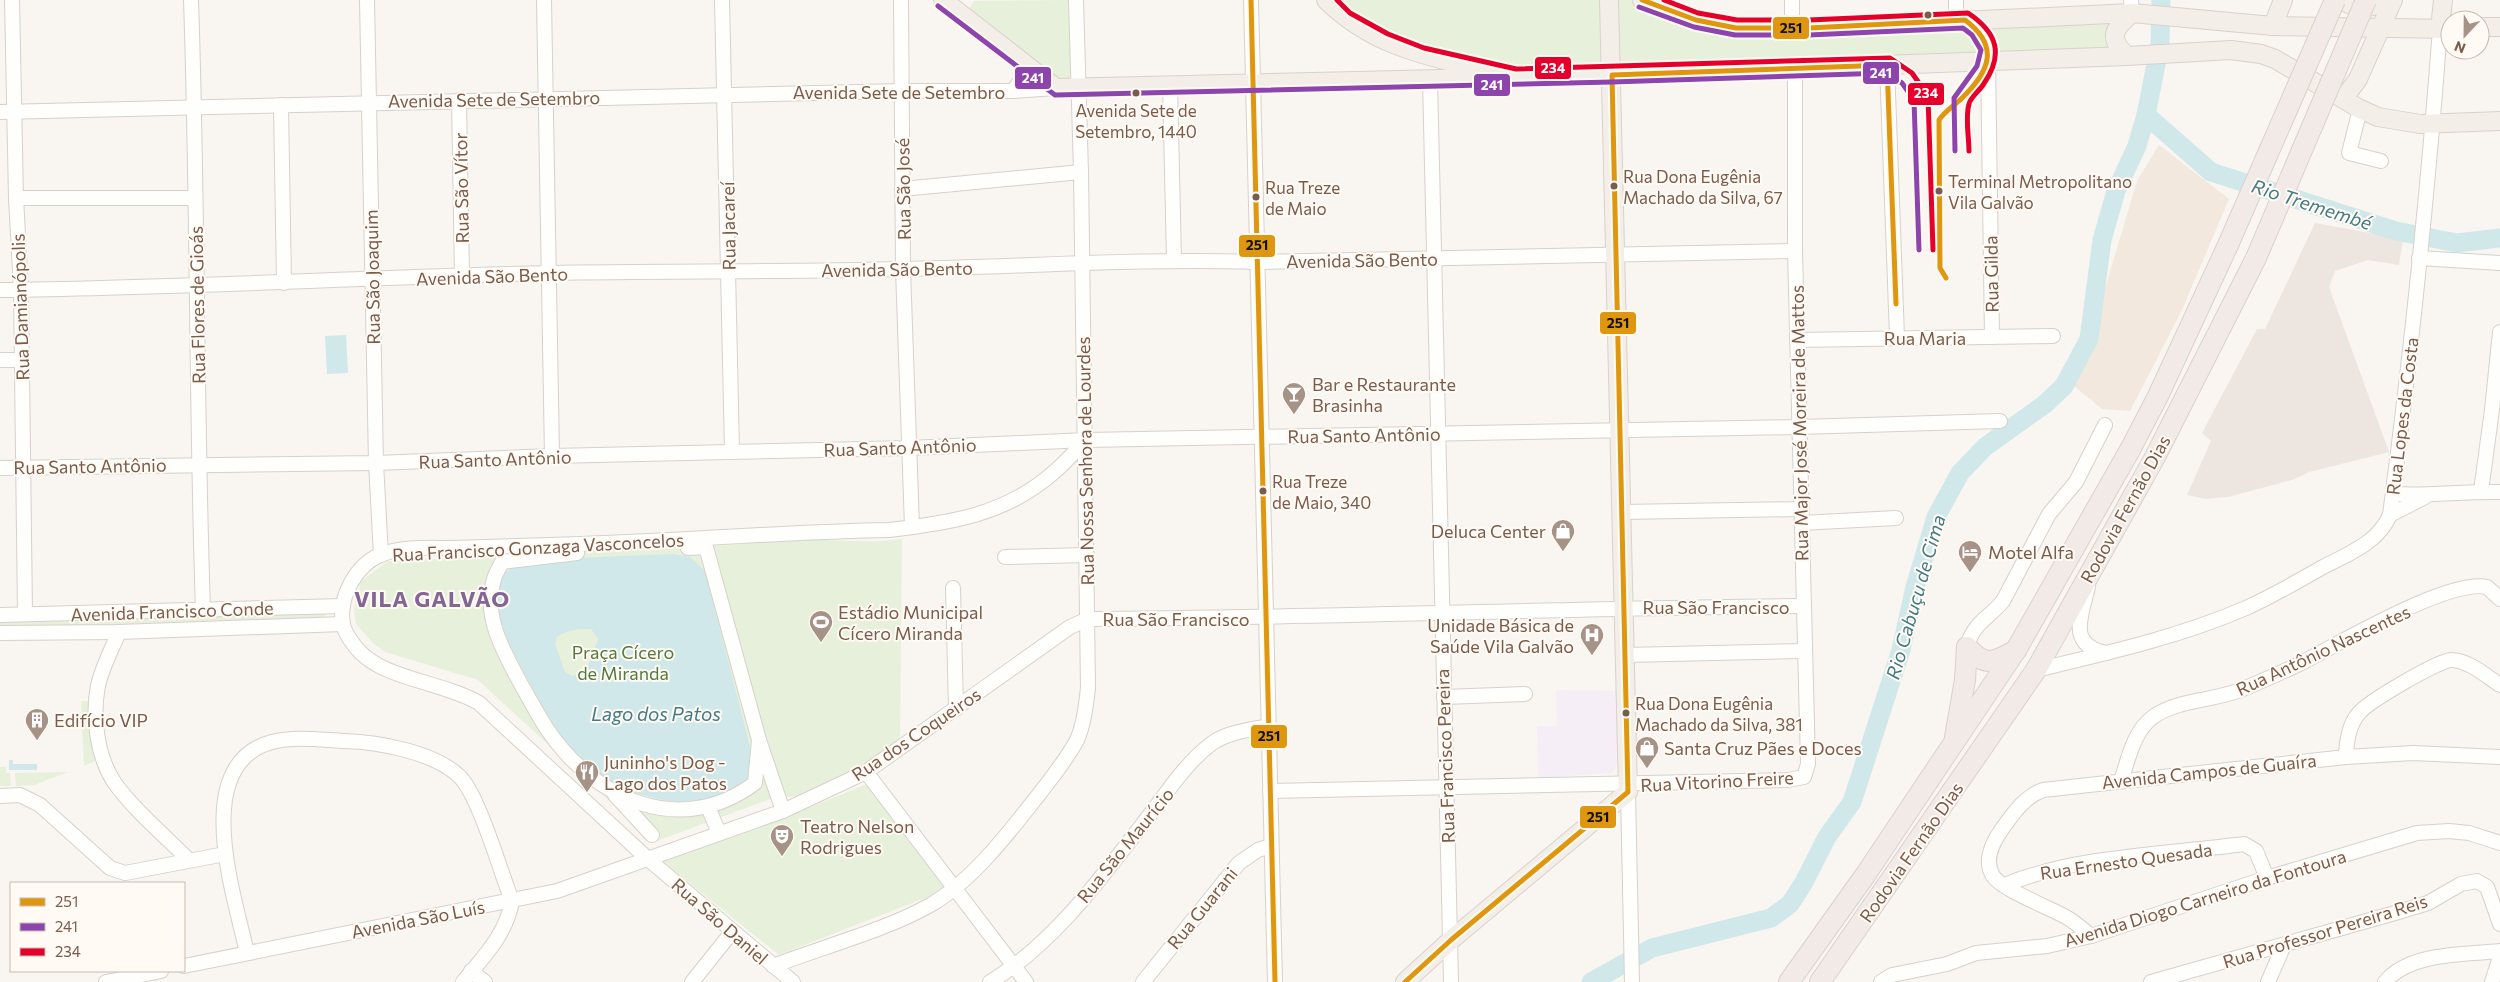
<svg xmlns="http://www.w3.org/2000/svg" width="2500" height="982" font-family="Commissioner,sans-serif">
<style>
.residential{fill:#f2e8de}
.industrial{fill:#ede5e0}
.education{fill:#f6eef6}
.green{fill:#e7f0db}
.water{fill:#d0e8ea;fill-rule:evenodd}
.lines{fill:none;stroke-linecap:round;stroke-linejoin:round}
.river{stroke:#d0e8ea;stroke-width:19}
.minor-casing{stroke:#d7d1cb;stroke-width:16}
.major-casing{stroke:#dad1cc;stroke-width:20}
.highway-casing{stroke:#dad1cc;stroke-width:22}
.minor{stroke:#fefefd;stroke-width:14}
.major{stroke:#f3eee8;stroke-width:18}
.highway{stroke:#f2eae7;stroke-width:20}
.highway-bridge-casing{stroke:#dad1cc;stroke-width:22;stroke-linecap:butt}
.highway-bridge{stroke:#f2eae7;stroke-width:20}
.bus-1-casing{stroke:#fffaf3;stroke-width:9}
.bus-2-casing{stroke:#fffaf3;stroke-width:9}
.bus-3-casing{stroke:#fffaf3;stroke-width:9}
.bus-1{stroke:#de970f;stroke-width:5}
.bus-2{stroke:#8e44ad;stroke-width:5}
.bus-3{stroke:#e4002b;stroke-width:5}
.bus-dot{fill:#7a5c4d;stroke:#fffaf3;stroke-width:2}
.labels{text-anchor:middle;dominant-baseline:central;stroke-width:4;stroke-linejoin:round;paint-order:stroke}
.bus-label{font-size:17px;fill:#7a5c4d;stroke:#fffaf3;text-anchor:start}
.street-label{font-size:18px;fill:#7a5c4d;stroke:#fffaf3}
.poi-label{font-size:18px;fill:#7a5c4d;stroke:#fffaf3;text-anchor:start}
.park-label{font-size:18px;fill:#537a41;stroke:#fffaf3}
.water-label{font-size:19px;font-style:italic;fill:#437c86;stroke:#fffaf3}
.district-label{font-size:22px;font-weight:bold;letter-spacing:1px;fill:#846695;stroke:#fffaf3}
.line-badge{stroke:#fffaf3;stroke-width:2}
.badge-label{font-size:14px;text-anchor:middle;font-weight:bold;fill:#fff}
.pale-badge-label{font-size:14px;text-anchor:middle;font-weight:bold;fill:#111}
</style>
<rect width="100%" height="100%" fill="#f9f5f0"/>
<polygon class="residential" points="2159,145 2229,199 2182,310 2130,411 2102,409 2074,386 2097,335 2104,292 2137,181"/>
<polygon class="industrial" points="2315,223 2403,239 2399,265 2368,260 2335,271 2329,287 2389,452 2309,472 2295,479 2228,497 2206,499 2187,495 2211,441 2202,433 2257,329 2265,329"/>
<polygon class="education" points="1556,690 1619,691 1617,765 1612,773 1538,778 1537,726 1557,726"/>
<g class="green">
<polygon points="1074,0 1077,81 1053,82 966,14 974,1"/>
<polygon points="1345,0 1635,0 1726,32 2116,19 2114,52 1590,69 1503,68 1416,45 1363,22 1347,6"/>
<path d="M902 539 900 740C873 757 810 804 778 796L654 842 478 680 385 652 374 644 356 624 354 610 361 581 388 561 706 547C738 543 770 541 802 540 835 539 869 544 902 539Z"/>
<polygon points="325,610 326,620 0,630 0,621"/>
<polygon points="81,701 89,701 98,760 84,766"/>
<polygon points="0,767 6,767 6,773 10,773 11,786 0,786"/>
<polygon points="68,772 34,785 16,786 15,773"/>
<polygon points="867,784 948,889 779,955 661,860 752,831"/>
</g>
<g class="water">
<polygon points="346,335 348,373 327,374 325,336"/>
<path d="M673 554 690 557 705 571 752 754 751 777 741 787 712 800 675 803 620 789 587 769 552 724 499 626 497 591 504 573 525 560ZM579 629H591L598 639C593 654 589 673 572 676L565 672 555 644 557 637 566 632Z"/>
<polygon points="9,760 13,760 13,764 37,764 37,770 9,770"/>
</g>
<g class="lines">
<g class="river">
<polyline points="2146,115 2211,172 2396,231 2457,243 2500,238"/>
<polyline points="1591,982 1652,948 1771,918 1790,904 1803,884 1827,837 1852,802 1901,650 1915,587 1936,517 1960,473 1985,447 2045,404 2064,386 2089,339 2102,240 2116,191 2137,146 2146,115 2160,44 2161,0"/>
</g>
<g class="minor-casing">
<g id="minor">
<polyline points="12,0 16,198 21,290 25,614"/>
<path d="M191 0C198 203 196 407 203 610"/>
<polyline points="367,0 376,463 381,555"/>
<polyline points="544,0 552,456"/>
<polyline points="722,0 732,451"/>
<polyline points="901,0 903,269 912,527"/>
<polyline points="1251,0 1275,982"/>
<polyline points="1792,0 1792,29"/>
<polyline points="1956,0 1956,21"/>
<polyline points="2131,0 2132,13"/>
<polyline points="1988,60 1992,337"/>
<polyline points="1887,65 1897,337"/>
<polyline points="1430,79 1451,982"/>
<polyline points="1170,84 1174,259"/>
<polyline points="1013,91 1021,80 1025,66"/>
<polyline points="459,100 462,276"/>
<polyline points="281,105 284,283"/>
<polyline points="2360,109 2349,153 2381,161"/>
<polyline points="0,112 902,91 1013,91 1056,88"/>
<polyline points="902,189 1081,172"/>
<polyline points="16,198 195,198"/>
<polyline points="2419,258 2500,263"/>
<path d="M0 290C183 288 366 277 549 273 667 271 785 272 902 269 1020 267 1138 258 1256 262L1795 251"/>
<polyline points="1797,340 2053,336"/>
<polyline points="0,360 22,360"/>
<polyline points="0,468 376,463 552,456 909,448 1086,440 1799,427 2000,421"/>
<polyline points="2481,491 2492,410 2500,332"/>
<path d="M2393 494C2429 496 2464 491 2500 492"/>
<polyline points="1622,512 1801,509"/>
<polyline points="2390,515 2425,497"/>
<polyline points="1801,523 1896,518"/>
<polyline points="688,548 706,547 759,740 783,811"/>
<path d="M577 553 502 562C499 568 494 576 493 583 483 618 506 656 522 686 530 700 538 715 547 729 594 799 680 839 755 783L759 740"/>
<polyline points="1005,557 1087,555"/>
<path d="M2088 587C2081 617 2067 645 2106 653"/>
<polyline points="953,588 956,709"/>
<polyline points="0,615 343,606"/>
<path d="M119 632C112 649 102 667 98 686 92 716 97 756 114 782 132 808 166 837 189 860"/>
<polyline points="0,633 119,632 343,624"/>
<path d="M1967 647C1973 623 1988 619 2003 601L2049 514 2076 482 2105 425"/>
<polyline points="1626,655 1805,651"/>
<path d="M2036 670C2107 653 2179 637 2246 608 2273 596 2298 581 2323 567 2348 554 2378 543 2390 515 2411 354 2428 191 2440 29"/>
<polyline points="1444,697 1525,694"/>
<path d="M2346 757C2346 743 2349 724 2359 713 2368 702 2440 659 2452 660 2470 661 2486 676 2500 685"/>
<polyline points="866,772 1026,982"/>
<path d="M2121 781C2128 760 2134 730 2153 717 2178 699 2215 701 2243 689 2262 681 2281 673 2299 664 2337 645 2449 578 2487 587L2500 599"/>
<polyline points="1270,791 1788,780 1804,777 1808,764 1795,251 1795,67"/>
<polyline points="1628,792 1632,982"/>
<polyline points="615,795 652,835"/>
<polyline points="0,796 20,795 40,805 110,868 125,873 225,854"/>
<polyline points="708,807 719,833"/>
<path d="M2005 885C2073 856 2169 854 2244 844L2256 851 2267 878"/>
<path d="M2091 936C2083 929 2075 922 2066 917 2050 908 2001 889 1993 876 1983 860 1993 842 2002 829 2013 814 2024 797 2043 790L2346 757 2413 753 2500 757"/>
<path d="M247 953C235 897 189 764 272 742 296 736 321 740 344 741 378 742 434 752 459 776 478 793 501 873 512 901 506 935 484 956 463 982"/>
<path d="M184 966 557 891 783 811 866 772 1070 627 1088 619C1326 618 1565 608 1803 606"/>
<path d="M773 966C822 947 887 930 932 904 974 879 1010 831 1040 793 1053 776 1067 759 1077 740 1084 724 1086 705 1088 688L1081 172 1076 0"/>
<polyline points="471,971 485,982"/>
<polyline points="106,982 161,971"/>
<polyline points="692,982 732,932"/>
<path d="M793 982 648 859 479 703C445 683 387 679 361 653 354 646 345 634 343 624 338 598 356 565 380 555 402 546 429 548 452 548 485 547 518 546 551 545 664 542 776 532 889 530 950 523 1005 515 1053 473 1065 463 1075 451 1086 440"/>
<path d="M990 982C1055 943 1103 875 1149 816 1168 791 1186 763 1211 744 1227 732 1249 730 1268 726"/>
<polyline points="1143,982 1239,863 1258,850 1271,846"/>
<polyline points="1881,982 1892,975 1947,964 1976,953 2047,946 2091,936 2267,878 2417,833 2449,831 2469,833 2500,843"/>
<polyline points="2151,982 2395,913 2428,903 2461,884 2477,881 2487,887 2500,924"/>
<polyline points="2268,982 2284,945"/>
<path d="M2385 982C2410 952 2464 955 2500 951"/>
<polyline points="2492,982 2500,957"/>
</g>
</g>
<g class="major-casing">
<g id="major">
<polyline points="943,0 1056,88 1612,75 2127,56 2231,50 2261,54 2275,59 2360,109 2378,117 2420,124 2500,121"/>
<path d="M1326 0C1374 47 1428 56 1490 71"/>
<polyline points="1642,0 1696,20 1736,28 1809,28 2132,13 2273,26 2450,29"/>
<path d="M2341 0C2357 10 2374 8 2389 0"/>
<path d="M1965 20C1982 30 1988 40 1988 60"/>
<polyline points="2273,26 2283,0"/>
<polyline points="2480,27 2500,27"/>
<polyline points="2440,29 2443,0"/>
<path d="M2127 56C2107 38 2114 28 2132 13"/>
<polyline points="2339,95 2347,94 2358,79 2393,0"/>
<polyline points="1405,982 1451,940 1628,792 1609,0"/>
</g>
</g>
<g class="highway-casing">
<g id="highway">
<path d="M1967 647C1985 668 1995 662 2016 650"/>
<polyline points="1955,737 1965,680 1967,647"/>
<polyline points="1789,982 1866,874 2016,650 2131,448 2158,396 2228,245"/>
<polyline points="1820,982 2036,670 2155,457 2256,258"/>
</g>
</g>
<use href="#minor" class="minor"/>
<use href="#major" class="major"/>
<use href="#highway" class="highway"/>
<g class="highway-bridge-casing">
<g id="highway-bridge">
<polyline points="2228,245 2335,0"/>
<polyline points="2256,258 2366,0"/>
</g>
</g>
<use href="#highway-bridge" class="highway-bridge"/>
<g class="bus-1-casing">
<g id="bus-1">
<polyline points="1251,0 1275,982"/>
<path d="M1642 0 1696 20 1736 28H1809L1965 20C2000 46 1990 71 1962 98 1954 106 1945 111 1939 120L1940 268 1946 278"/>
<polyline points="1405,982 1451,940 1628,792 1612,75 1887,65 1896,304"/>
</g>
</g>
<g class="bus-2-casing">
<g id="bus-2">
<polyline points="938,6 1055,95 1612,82 1885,73 1902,83 1914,100 1919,250"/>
<polyline points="1639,7 1694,27 1735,35 1809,35 1963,28 1972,35 1981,50 1977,66 1954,98 1955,151"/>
</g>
</g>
<g class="bus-3-casing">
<g id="bus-3">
<polyline points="1337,0 1350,13 1388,34 1424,48 1516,69 1890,58 1912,73 1928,96 1933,250"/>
<path d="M1664 0 1698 13 1737 20H1809L1968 13C1998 33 2004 55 1983 85 1979 91 1970 98 1969 104 1965 118 1969 137 1969 151"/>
</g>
</g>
<use href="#bus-1" class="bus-1"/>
<use href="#bus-2" class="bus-2"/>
<use href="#bus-3" class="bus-3"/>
</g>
<defs>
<g id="bar-pin" transform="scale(1.25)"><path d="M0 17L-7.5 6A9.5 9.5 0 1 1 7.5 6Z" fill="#a69286" stroke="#fffaf3"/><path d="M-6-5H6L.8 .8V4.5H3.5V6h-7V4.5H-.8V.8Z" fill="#fff"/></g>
<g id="shop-pin" transform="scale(1.25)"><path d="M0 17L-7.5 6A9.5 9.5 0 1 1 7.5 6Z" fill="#a69286" stroke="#fffaf3"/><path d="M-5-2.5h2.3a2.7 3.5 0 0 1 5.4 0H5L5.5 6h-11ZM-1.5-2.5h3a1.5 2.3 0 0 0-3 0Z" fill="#fff"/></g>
<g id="hotel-pin" transform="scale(1.25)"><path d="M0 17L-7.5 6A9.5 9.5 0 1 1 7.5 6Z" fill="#a69286" stroke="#fffaf3"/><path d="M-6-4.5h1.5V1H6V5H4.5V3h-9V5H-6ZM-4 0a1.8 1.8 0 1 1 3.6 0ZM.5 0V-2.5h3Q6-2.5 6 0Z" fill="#fff"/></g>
<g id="stadium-pin" transform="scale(1.25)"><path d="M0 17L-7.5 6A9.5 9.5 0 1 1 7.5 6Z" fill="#a69286" stroke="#fffaf3"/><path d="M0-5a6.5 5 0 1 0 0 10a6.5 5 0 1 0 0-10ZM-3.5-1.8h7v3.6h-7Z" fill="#fff"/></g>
<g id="hospital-pin" transform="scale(1.25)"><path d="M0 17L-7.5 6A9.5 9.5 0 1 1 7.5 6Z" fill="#a69286" stroke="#fffaf3"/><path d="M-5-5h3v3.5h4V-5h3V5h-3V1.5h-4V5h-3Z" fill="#fff"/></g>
<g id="building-pin" transform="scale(1.25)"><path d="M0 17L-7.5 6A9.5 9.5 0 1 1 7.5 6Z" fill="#a69286" stroke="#fffaf3"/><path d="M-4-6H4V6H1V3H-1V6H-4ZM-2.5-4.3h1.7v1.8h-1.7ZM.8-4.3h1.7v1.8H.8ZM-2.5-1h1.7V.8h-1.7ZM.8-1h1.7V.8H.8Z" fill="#fff"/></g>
<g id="restaurant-pin" transform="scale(1.25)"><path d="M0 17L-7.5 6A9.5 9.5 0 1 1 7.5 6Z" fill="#a69286" stroke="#fffaf3"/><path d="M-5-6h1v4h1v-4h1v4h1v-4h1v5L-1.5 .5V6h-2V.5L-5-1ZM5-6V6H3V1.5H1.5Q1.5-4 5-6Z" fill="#fff"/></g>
<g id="theatre-pin" transform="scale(1.25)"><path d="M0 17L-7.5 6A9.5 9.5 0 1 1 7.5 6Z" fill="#a69286" stroke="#fffaf3"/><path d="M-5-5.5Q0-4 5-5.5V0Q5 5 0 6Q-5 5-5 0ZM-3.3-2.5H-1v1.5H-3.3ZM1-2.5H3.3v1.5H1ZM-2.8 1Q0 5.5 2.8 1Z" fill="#fff"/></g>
</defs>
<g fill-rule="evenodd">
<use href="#bar-pin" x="1294" y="394"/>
<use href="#shop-pin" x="1563" y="531"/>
<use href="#hotel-pin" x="1970" y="552"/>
<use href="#stadium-pin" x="821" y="622"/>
<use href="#hospital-pin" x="1592" y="635"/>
<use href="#building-pin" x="37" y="720"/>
<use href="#shop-pin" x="1647" y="748"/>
<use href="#restaurant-pin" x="587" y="772"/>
<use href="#theatre-pin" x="782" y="836"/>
</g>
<g class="bus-dot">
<circle cx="1928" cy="15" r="4.5"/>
<circle cx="1136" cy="93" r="4.5"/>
<circle cx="1614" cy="186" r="4.5"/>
<circle cx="1939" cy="191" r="4.5"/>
<circle cx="1256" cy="197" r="4.5"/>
<circle cx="1263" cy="491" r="4.5"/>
<circle cx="1626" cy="713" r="4.5"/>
</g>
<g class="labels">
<g class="bus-label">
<text x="1136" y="110" text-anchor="middle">Avenida Sete de<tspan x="1136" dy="21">Setembro, 1440</tspan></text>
<text x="1623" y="176">Rua Dona Eugênia<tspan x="1623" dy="21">Machado da Silva, 67</tspan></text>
<text x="1948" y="181">Terminal Metropolitano<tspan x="1948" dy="21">Vila Galvão</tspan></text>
<text x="1265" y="187">Rua Treze<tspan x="1265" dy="21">de Maio</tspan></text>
<text x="1272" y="481">Rua Treze<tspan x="1272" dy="21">de Maio, 340</tspan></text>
<text x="1635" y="703">Rua Dona Eugênia<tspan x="1635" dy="21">Machado da Silva, 381</tspan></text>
</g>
<g class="street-label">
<text x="899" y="92">Avenida Sete de Setembro</text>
<text transform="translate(494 99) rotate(-1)">Avenida Sete de Setembro</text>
<text transform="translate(461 188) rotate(-91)">Rua São Vítor</text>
<text transform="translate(903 189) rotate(-91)">Rua São José</text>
<text transform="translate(728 226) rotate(-91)">Rua Jacareí</text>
<text transform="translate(1362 260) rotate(-1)">Avenida São Bento</text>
<text transform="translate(897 269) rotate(-1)">Avenida São Bento</text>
<text transform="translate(1991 274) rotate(-91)">Rua Gilda</text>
<text transform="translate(492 276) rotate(-2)">Avenida São Bento</text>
<text transform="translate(372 277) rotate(-91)">Rua São Joaquim</text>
<text transform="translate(197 305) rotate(-91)">Rua Flores de Gioás</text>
<text transform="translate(20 307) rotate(-92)">Rua Damianópolis</text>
<text x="1925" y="338">Rua Maria</text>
<text transform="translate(2402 416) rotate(-83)">Rua Lopes da Costa</text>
<text transform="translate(1799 423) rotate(-91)">Rua Major José Moreira de Mattos</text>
<text transform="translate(1364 435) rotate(-1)">Rua Santo Antônio</text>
<text transform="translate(900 447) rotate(-2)">Rua Santo Antônio</text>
<text transform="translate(495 459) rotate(-2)">Rua Santo Antônio</text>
<text transform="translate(1085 461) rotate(-91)">Rua Nossa Senhora de Lourdes</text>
<text transform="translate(90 466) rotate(-1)">Rua Santo Antônio</text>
<text transform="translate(2125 509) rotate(-61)">Rodovia Fernão Dias</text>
<text transform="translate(538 547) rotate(-3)">Rua Francisco Gonzaga Vasconcelos</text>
<text x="1716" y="607">Rua São Francisco</text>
<text transform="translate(172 611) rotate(-2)">Avenida Francisco Conde</text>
<text x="1176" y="619">Rua São Francisco</text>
<text transform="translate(2323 650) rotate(-25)">Rua Antônio Nascentes</text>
<text transform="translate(916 734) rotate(-34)">Rua dos Coqueiros</text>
<text transform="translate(1445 756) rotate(-92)">Rua Francisco Pereira</text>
<text transform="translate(2209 771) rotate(-6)">Avenida Campos de Guaíra</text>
<text transform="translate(1717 781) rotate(-3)">Rua Vitorino Freire</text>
<text transform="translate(1125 845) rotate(-51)">Rua São Maurício</text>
<text transform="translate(1911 852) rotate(-55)">Rodovia Fernão Dias</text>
<text transform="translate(2126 861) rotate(-8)">Rua Ernesto Quesada</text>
<text transform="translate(2205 898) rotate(-17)">Avenida Diogo Carneiro da Fontoura</text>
<text transform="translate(1202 908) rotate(-51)">Rua Guarani</text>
<text transform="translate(418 919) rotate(-11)">Avenida São Luís</text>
<text transform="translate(720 921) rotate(41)">Rua São Daniel</text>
<text transform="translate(2325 931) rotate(-17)">Rua Professor Pereira Reis</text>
</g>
<g class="poi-label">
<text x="1312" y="384">Bar e Restaurante<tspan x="1312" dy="21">Brasinha</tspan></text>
<text x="1546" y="531" text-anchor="end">Deluca Center</text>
<text x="1988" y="552">Motel Alfa</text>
<text x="838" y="612">Estádio Municipal<tspan x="838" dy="21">Cícero Miranda</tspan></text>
<text x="1574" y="625" text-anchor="end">Unidade Básica de<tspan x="1574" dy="21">Saúde Vila Galvão</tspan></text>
<text x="54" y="720">Edifício VIP</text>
<text x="1664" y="748">Santa Cruz Pães e Doces</text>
<text x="604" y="762">Juninho's Dog -<tspan x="604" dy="21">Lago dos Patos</tspan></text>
<text x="800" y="826">Teatro Nelson<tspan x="800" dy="21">Rodrigues</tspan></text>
</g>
<g class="park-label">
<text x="623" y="652">Praça Cícero<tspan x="623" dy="21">de Miranda</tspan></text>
</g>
<g class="water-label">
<text transform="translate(2312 204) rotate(18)">Rio Tremembé</text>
<text transform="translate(1915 597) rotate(-74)">Rio Cabuçu de Cima</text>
<text x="656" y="713">Lago dos Patos</text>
</g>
<g class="district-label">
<text x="432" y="598">VILA GALVÃO</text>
</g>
</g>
<g class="line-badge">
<rect x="1772" y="16" width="38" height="24" rx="5" fill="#de970f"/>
<rect x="1534" y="56" width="38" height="24" rx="5" fill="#e4002b"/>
<rect x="1862" y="61" width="38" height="24" rx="5" fill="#8e44ad"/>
<rect x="1014" y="66" width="38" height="24" rx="5" fill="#8e44ad"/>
<rect x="1473" y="73" width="38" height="24" rx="5" fill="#8e44ad"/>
<rect x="1907" y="82" width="38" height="24" rx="5" fill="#e4002b"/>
<rect x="1238" y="234" width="38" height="24" rx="5" fill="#de970f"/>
<rect x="1599" y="311" width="38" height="24" rx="5" fill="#de970f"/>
<rect x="1250" y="724" width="38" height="25" rx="5" fill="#de970f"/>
<rect x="1579" y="805" width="38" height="24" rx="5" fill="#de970f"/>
</g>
<g class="badge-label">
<text x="1553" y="73">234</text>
<text x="1881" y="78">241</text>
<text x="1033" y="83">241</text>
<text x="1492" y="90">241</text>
<text x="1926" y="98">234</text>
</g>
<g class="pale-badge-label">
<text x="1791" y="33">251</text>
<text x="1257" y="250">251</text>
<text x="1618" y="328">251</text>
<text x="1269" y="741">251</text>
<text x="1598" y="822">251</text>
</g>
<rect x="10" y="882" width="175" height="90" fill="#fffaf3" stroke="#cabbb1"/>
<rect x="20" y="898" width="25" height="8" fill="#de970f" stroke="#cabbb1"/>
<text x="55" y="907" font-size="15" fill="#7a5c4d">251</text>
<rect x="20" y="923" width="25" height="8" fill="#8e44ad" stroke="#cabbb1"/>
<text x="55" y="932" font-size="15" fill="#7a5c4d">241</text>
<rect x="20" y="948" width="25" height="8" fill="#e4002b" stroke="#cabbb1"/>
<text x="55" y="957" font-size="15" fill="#7a5c4d">234</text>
<g transform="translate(2465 35) rotate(202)"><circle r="24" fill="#fffaf3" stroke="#cabbb1"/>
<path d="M0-4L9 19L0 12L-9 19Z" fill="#a69286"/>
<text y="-8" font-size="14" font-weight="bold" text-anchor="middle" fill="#7a5c4d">N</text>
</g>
</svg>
